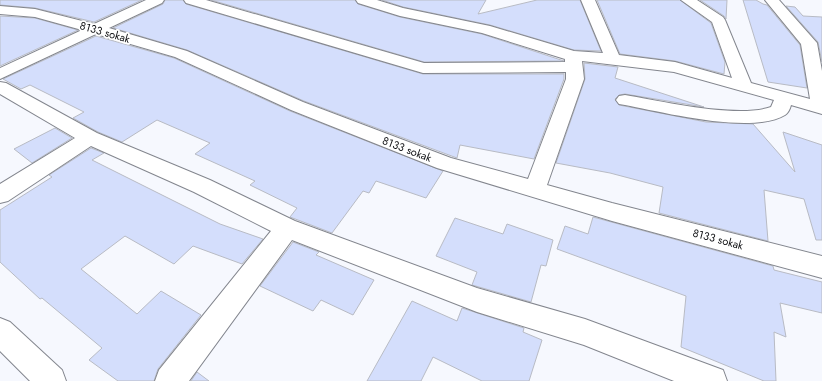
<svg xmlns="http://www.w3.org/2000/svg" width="822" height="381" font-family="Jost,sans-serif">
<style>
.building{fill:#d4defc;stroke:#b8bbc4}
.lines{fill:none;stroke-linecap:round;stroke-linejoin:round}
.minor-casing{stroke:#83868e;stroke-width:2}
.minor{fill:#fff;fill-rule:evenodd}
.labels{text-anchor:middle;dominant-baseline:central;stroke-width:3.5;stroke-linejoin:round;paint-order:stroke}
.street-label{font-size:11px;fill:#0f1013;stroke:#fff}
</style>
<rect width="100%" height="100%" fill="#f6f8fe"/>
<g class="building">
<polygon points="0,0 142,0 94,22 35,8 0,5"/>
<polygon points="165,0 183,0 186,4 423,74 564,74 564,79 534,159 460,145 457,158 304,101 187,50 113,28 163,4"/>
<polygon points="211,0 355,0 358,4 400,17 482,34 564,61 424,62"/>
<polygon points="382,0 486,0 478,14 537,0 580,0 601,51 574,50 490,25 403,7"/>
<polygon points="597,0 680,0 711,23 725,62 724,74 675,61 620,54"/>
<polygon points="700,0 727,0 726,19 724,16"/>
<polygon points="743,0 756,0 763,4 767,5 800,45 807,88 768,82"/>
<polygon points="786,6 795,7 803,16 822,17 822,62 818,42"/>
<polygon points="0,16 35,18 78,30 0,66"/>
<polygon points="96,36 174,58 290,111 443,171 426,198 376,181 369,193 363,191 332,233 290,217 297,208 250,185 255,181 195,154 210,143 157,120 122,142 98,132 73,118 84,112 30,85 21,89 3,79"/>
<polygon points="584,63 618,67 615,78 704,107 625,94 619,95 615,99 619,105 706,122 753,124 795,172 783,132 822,145 822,240 816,240 804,199 764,190 768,241 659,213 663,187 610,173 556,163 585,79"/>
<polygon points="55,128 72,138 32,163 14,149"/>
<polygon points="91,148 104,153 92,160 220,224 263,239 242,264 193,246 174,264 125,236 81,269 137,314 161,291 201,315 158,369 154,381 118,381 89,360 102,348 42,298 40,299 0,262 0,210 52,177 49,175"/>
<polygon points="593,217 773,266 774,270 822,282 822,313 780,303 786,337 774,332 776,381 764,381 681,347 686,296 557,249 565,226 588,234"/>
<polygon points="455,218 503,234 507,224 553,240 546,266 541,265 531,302 472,285 477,272 436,256"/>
<polygon points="293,242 319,252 316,255 374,280 353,315 321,300 313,311 260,286"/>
<polygon points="412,301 457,321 462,308 524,328 523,332 542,340 529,381 482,381 433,357 421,381 367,381"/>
<polygon points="197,372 209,381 191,381"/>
</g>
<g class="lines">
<g class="minor-casing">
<g id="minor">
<path d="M146 0H164L162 3 109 28 187 51 303 102 451 158 528 179 566 79V72L423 73 186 3 184 0H206L424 63 565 62V59L482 33 400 16 358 3 356 0H377L403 8 490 26 574 51 603 53 581 0H595L619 55 675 62 732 78 712 22 681 0H697L723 17 725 20 751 83 810 99 801 44 765 0H779L817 43 822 71V114L791 105C790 109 788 113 785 115 752 135 662 112 625 105L619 104 616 100 619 96 625 95C662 101 737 119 771 107L774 100 674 72 582 61 584 79 547 185 612 203 822 256V278L612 221 437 168 291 110 175 57 96 34 0 79V68L82 30 35 17 0 14V6L35 9 94 24Z"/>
<polygon points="0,82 6,83 97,133 210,180 295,221 477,288 585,319 723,370 727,381 674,381 584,345 477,312 292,240 189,381 155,381 159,370 271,231 194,192 91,146 8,201 0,203 0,184 75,138 0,94"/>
<polygon points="0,318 10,322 62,370 66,381 30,381 0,351"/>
</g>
</g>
<use href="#minor" class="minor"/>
</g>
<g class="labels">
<g class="street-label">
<text transform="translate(105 32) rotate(16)">8133 sokak</text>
<text transform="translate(407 149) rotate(21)">8133 sokak</text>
<text transform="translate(718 239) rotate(15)">8133 sokak</text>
</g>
</g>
</svg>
